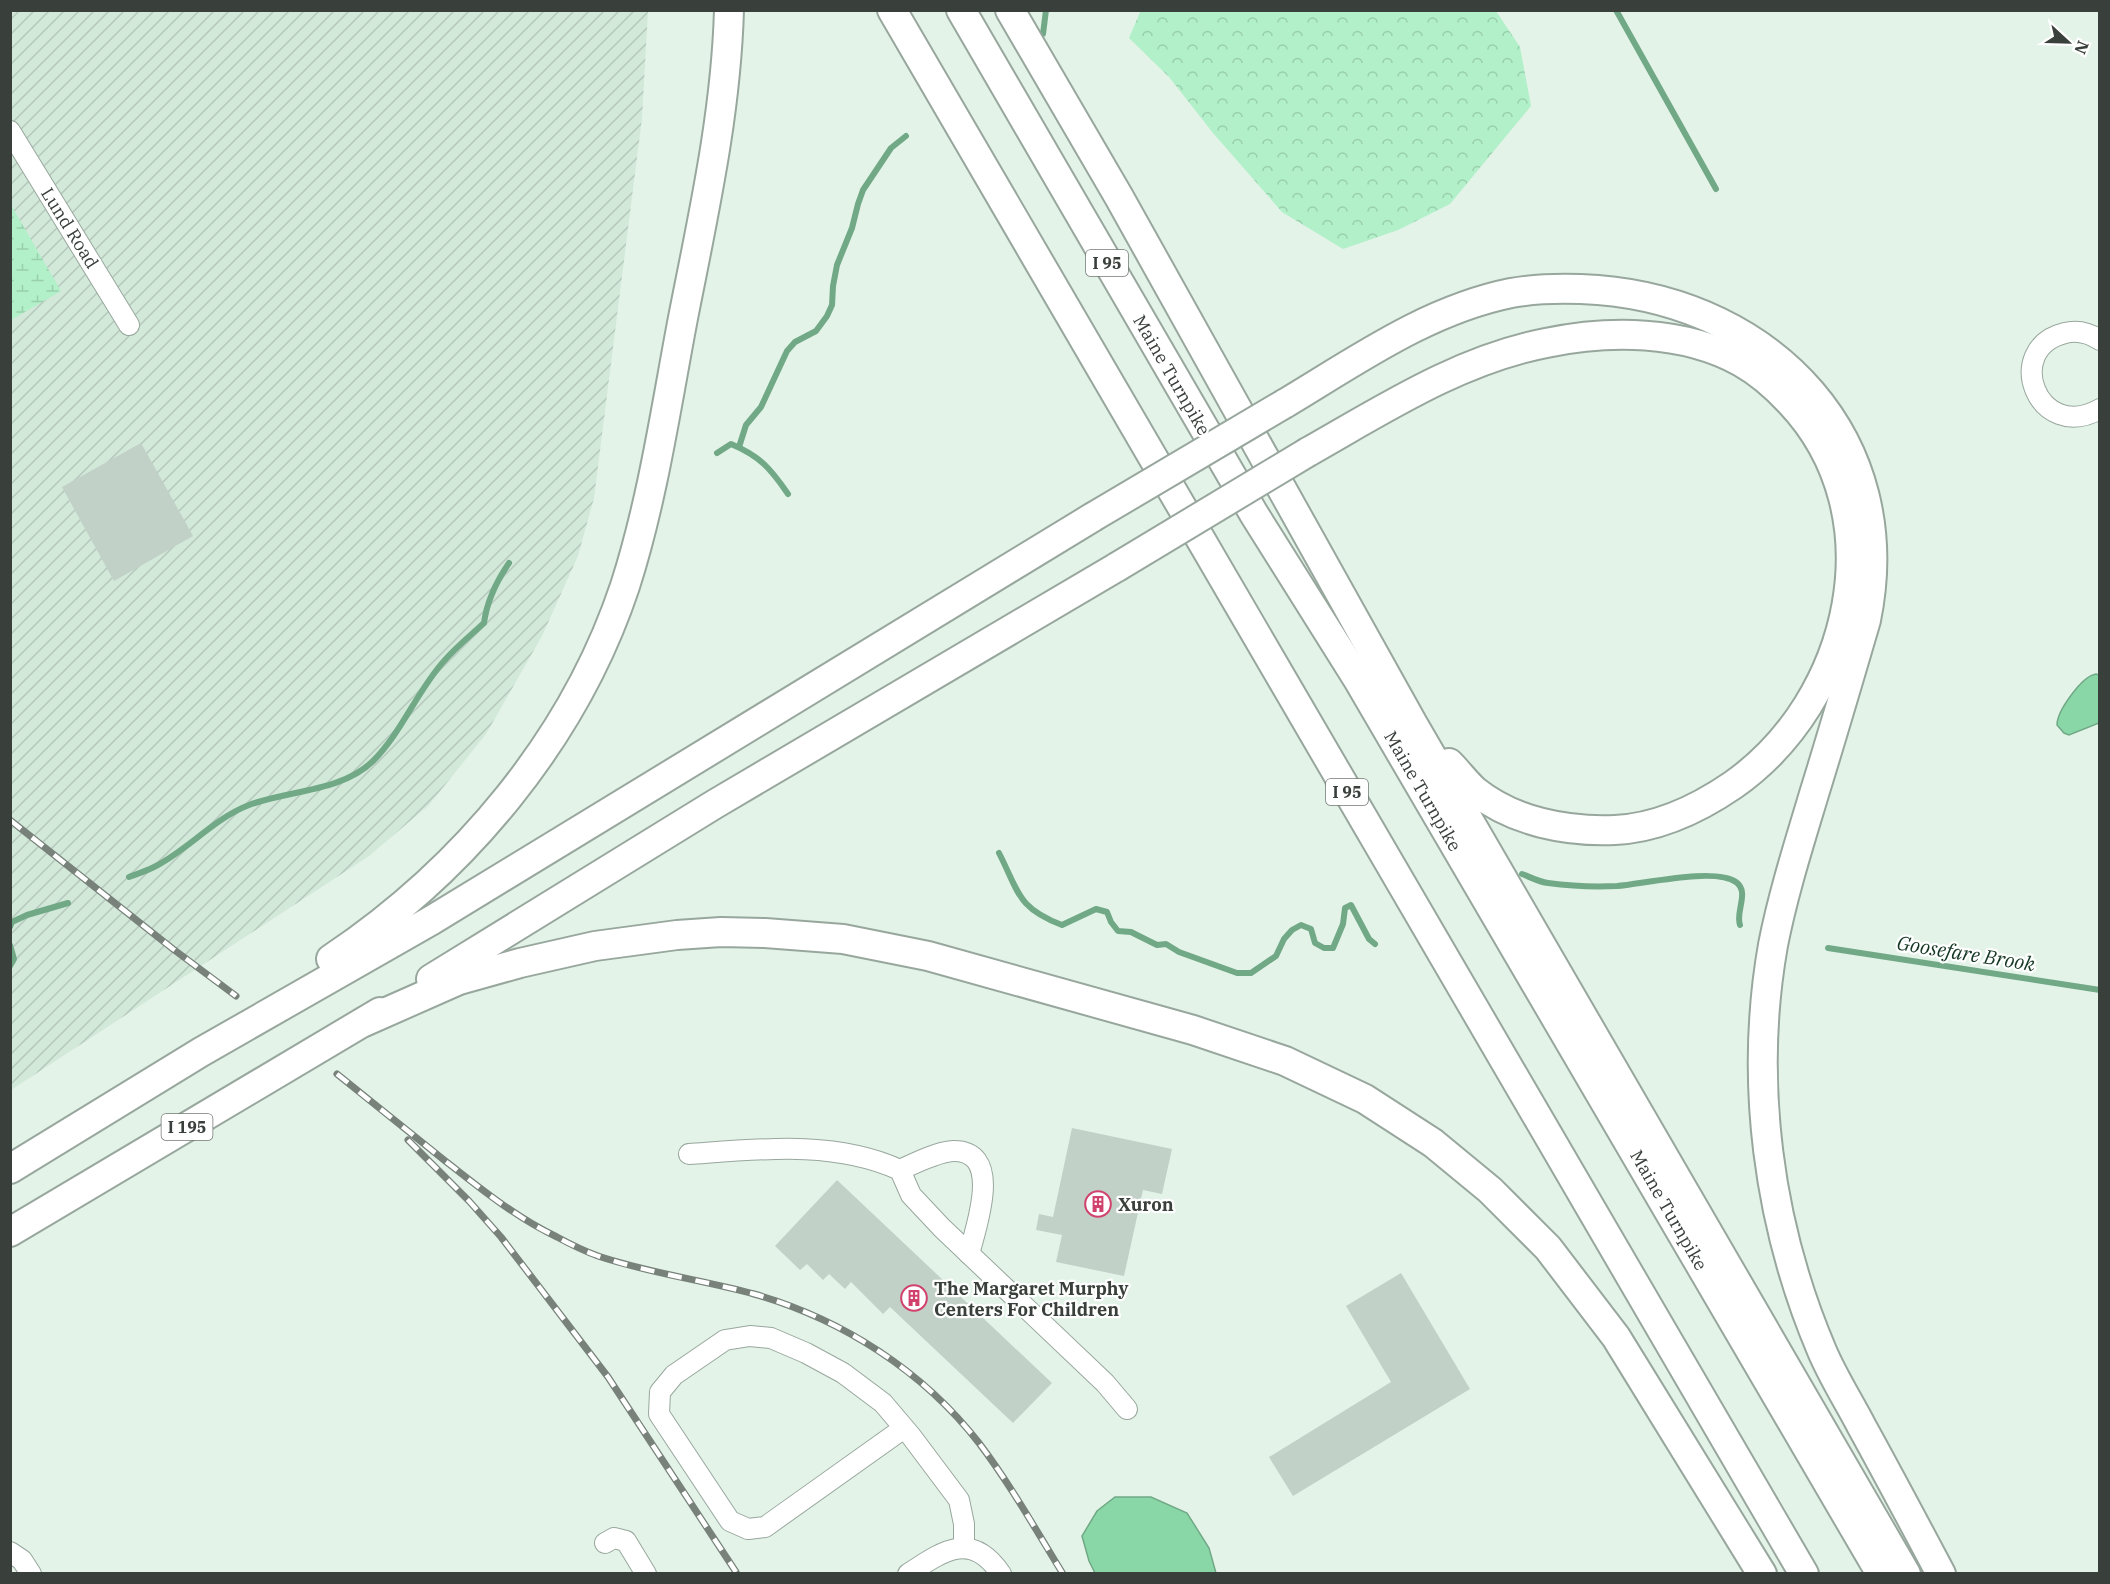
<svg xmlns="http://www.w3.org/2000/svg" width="2110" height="1584" font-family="'IBM Plex Serif',serif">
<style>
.industrial{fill:url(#industrial-furrows)}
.forest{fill:url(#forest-crowns)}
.wetland{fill:url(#wetland-marsh)}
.water{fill:#89d7a7;stroke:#71a987;stroke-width:1.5}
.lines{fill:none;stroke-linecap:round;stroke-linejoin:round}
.stream{stroke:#71a987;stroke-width:6}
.building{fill:#c2d1c7}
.minor-casing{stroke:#98a79d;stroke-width:22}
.highway-casing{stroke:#98a79d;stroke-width:32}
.minor{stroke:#fff;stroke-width:20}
.highway{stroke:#fff;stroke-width:28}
.rail-casing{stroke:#78827b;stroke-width:7}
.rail{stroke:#fff;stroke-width:4.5;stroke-dasharray:14;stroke-linecap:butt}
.highway-bridge-casing{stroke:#98a79d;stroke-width:32;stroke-linecap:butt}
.highway-bridge{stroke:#fff;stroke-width:28}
.labels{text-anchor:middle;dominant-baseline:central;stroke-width:4.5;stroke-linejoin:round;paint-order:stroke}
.shield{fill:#fff;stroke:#747976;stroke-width:1.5}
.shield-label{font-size:16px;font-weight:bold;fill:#393f3b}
.street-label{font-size:18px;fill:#393f3b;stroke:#fff}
.poi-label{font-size:18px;font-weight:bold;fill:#393f3b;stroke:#fff;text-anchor:start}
.water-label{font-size:20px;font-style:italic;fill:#143723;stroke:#fff}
</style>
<defs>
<pattern id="industrial-furrows" width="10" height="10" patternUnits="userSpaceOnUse" patternTransform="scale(1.5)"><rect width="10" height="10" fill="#d2e8d9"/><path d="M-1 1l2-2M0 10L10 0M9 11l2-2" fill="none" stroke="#b5c8bb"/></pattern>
<pattern id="forest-crowns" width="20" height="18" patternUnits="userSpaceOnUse" patternTransform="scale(1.5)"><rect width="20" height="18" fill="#b1f0c8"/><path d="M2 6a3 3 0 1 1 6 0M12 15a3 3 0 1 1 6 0" fill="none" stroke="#99cfad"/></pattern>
<pattern id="wetland-marsh" width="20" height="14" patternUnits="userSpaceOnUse" patternTransform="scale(1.5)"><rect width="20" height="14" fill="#b1f0c8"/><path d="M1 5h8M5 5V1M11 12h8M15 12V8" fill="none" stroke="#99cfad"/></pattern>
</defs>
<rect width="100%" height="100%" fill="#e3f3e8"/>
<polygon class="industrial" points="11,11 648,11 642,118 594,498 578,556 542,636 486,734 429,805 369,856 11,1090"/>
<polygon class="forest" points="1141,10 1496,11 1520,47 1531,106 1450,204 1398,230 1343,249 1282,212 1213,133 1169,77 1129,38"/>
<polygon class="wetland" points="11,205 61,291 11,320 10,320"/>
<g class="water">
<path d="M2096 674 2099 675V723L2069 735 2064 733 2057 725C2057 711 2082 676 2096 674Z"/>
<polygon points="1115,1497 1151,1497 1187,1513 1209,1548 1216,1573 1095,1573 1089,1561 1082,1536 1097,1511"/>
</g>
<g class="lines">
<g class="stream">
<polyline points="1616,10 1716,189"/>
<polyline points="1043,34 1046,10"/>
<polyline points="739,447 746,425 761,407 787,351 795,342 816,331 827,316 832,305 833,286 837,265 852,228 858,204 863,190 891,148 906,136"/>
<path d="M717 453 731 444C760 456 771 469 788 494"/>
<path d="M999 853C1019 892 1017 908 1062 925L1096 909 1107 912 1111 922 1118 931 1131 932 1157 945 1166 944 1179 952 1237 973H1251L1276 956 1284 939 1292 930 1301 925 1311 929 1315 943 1324 948H1333L1343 924 1345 908 1351 905 1369 939 1375 944"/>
<path d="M1522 874C1530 877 1539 882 1548 883 1570 886 1595 887 1617 886 1643 884 1715 867 1736 882 1750 892 1735 912 1740 925"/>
<path d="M129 877C137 874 146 871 154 867 188 850 213 819 249 805 289 790 341 792 373 761 402 732 417 691 444 661 456 647 471 635 484 623 487 600 496 582 509 563"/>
<polyline points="10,927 12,922 27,915 68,903"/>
<polyline points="10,945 14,959 10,966"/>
<polyline points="1828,948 2100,990"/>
</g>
</g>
<g class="building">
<polygon points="141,443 193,536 114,581 62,487"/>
<polygon points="1072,1128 1172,1149 1162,1194 1143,1190 1124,1276 1056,1262 1062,1235 1036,1230 1039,1214 1053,1217"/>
<polygon points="837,1180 1052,1383 1013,1423 890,1307 883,1314 851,1282 845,1289 829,1274 823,1280 807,1264 800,1270 775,1246"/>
<polygon points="1401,1273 1470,1389 1293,1496 1269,1457 1391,1382 1346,1306"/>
</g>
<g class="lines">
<g class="minor-casing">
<g id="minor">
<polyline points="10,131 129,325"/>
<path d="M2100 340C2089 333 2077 330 2065 333 2002 348 2037 444 2100 409"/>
<path d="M689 1154C759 1149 835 1140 900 1170L911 1195 942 1228 1105 1383 1127 1409"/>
<path d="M900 1170C915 1163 937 1152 953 1151 1004 1150 976 1227 969 1254"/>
<polyline points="904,1428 765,1527 748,1529 730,1521 659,1414 660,1392 674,1375 725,1340 750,1336 771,1338 806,1353 843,1373 883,1403 911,1436 959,1500 964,1524 964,1548"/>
<polyline points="605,1543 614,1538 626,1541 646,1574"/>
<polyline points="10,1552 22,1560 31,1574"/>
<path d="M908 1574C943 1551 971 1530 1001 1574"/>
</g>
</g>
<g class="highway-casing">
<g id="highway">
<polyline points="892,10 1804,1574"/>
<polyline points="961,10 1254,514 1357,678 1881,1574"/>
<polyline points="1010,10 1119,197 1413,724 1906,1574"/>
<path d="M1284 404C1356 361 1427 310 1511 293 1539 288 1569 288 1598 290 1773 304 1903 440 1866 620 1849 678 1832 736 1814 794 1799 844 1783 894 1773 945 1749 1081 1768 1224 1822 1351 1833 1377 1849 1402 1862 1427 1889 1476 1915 1525 1941 1574"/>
<path d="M1308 452C1384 409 1459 360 1546 343 1609 330 1683 330 1741 362 1759 372 1776 387 1790 402 1897 515 1853 701 1733 785 1698 809 1658 828 1615 830 1567 832 1514 822 1475 791 1466 783 1458 772 1449 763"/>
<path d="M331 959C464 870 574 739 625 586 653 499 666 407 683 318 703 216 726 115 729 10"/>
<polyline points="431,979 715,804 1117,567"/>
<polyline points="364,1022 459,980 520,963 595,946 677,935 721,932 765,933 843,939 928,956 1193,1030 1285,1061 1365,1099 1433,1143 1490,1190 1548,1248 1616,1337 1762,1574"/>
<polyline points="10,1169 201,1052 432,920 1093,517"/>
<polyline points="10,1232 380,1012"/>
</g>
</g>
<use href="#minor" class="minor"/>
<use href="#highway" class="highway"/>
<g class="rail-casing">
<g id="rail">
<polyline points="10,820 173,949 236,996"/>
<path d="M337 1074C373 1103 408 1131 444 1160 480 1188 515 1217 557 1237 570 1244 584 1251 598 1256 649 1273 702 1280 754 1294 842 1319 923 1371 979 1443 1010 1484 1036 1530 1063 1574"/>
<polyline points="408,1140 469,1201 501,1237 608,1377 736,1572"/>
</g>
</g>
<use href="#rail" class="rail"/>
<g class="highway-bridge-casing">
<g id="highway-bridge">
<polyline points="1093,517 1284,404"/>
<polyline points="1117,567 1308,452"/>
</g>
</g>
<use href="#highway-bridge" class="highway-bridge"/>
</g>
<defs>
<g id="building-ring" transform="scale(1.35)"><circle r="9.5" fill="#fff" stroke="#d0426d" stroke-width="1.5"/><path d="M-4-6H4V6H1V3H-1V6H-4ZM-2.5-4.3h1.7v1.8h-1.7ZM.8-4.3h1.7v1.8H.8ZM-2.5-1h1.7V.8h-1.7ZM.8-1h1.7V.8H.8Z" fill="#d0426d"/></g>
</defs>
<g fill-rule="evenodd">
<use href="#building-ring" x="1098" y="1204"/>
<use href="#building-ring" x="914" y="1298"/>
</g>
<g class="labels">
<g class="shield">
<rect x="1086" y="250" width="42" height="26" rx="4.5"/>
<rect x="1326" y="779" width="42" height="26" rx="4.5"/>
<rect x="161.5" y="1114" width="51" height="26" rx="4.5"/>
</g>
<g class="shield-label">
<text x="1107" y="263">I 95</text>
<text x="1347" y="792">I 95</text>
<text x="187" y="1127">I 195</text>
</g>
<g class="street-label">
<text transform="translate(70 228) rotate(58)">Lund Road</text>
<text transform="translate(1172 375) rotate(60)">Maine Turnpike</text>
<text transform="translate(1423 791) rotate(60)">Maine Turnpike</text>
<text transform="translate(1669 1210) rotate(60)">Maine Turnpike</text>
</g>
<g class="poi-label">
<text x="1118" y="1204">Xuron</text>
<text x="934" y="1288">The Margaret Murphy<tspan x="934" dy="21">Centers For Children</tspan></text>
</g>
<g class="water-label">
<text transform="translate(1966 953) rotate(9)">Goosefare Brook</text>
</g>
</g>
<rect width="2110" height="1584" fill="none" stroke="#393f3b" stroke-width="24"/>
<g transform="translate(2068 42) rotate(112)" stroke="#ffffff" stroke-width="4.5" paint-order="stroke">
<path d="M0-4.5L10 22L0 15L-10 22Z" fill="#393f3b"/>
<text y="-9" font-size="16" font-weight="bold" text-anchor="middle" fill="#393f3b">N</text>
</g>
</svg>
